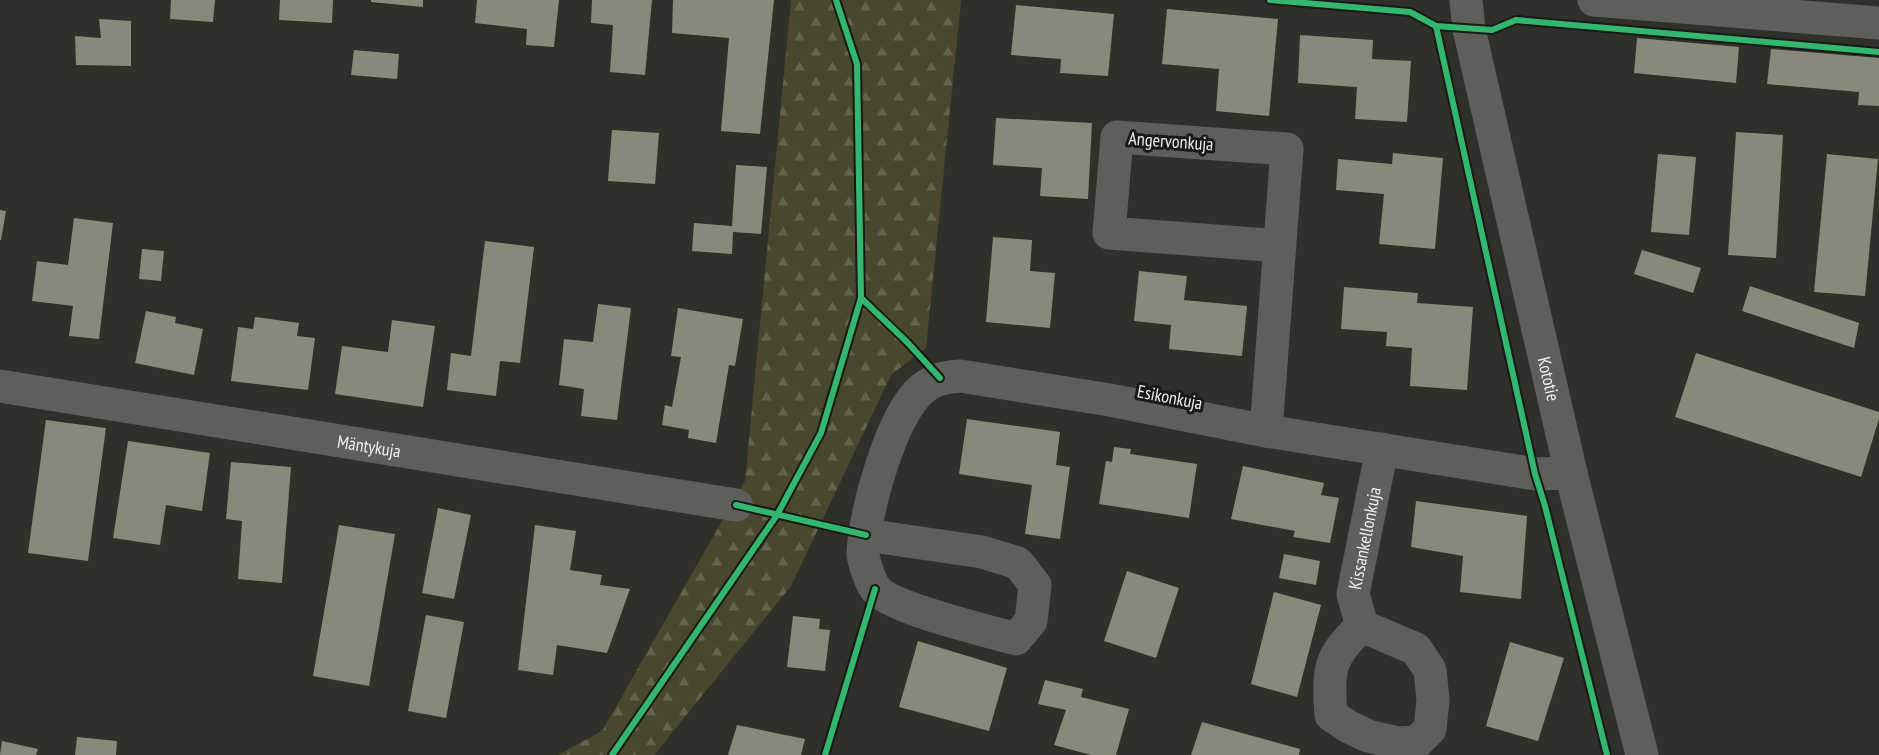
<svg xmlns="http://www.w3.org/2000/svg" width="1879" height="755" font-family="'PT Sans Narrow',sans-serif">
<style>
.forest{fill:url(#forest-firs)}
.building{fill:#88887b}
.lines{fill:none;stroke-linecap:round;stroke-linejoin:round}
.street{stroke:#5e5e5a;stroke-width:33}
.secondary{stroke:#5e5e5a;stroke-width:33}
.cycleway-casing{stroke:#191915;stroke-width:10}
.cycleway{stroke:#33b770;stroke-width:6}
.labels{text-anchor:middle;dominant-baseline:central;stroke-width:6;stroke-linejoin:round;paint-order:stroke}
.street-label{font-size:18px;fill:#eff0ea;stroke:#191915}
</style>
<defs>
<pattern id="forest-firs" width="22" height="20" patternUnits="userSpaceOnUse" patternTransform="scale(1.5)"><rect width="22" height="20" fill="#49482e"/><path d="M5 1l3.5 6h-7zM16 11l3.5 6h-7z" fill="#64634c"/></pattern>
</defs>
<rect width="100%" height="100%" fill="#30302b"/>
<polygon class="forest" points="791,0 961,0 926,348 891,375 791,586 654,755 558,755 602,731 745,481"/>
<g class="building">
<polygon points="171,0 215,0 213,22 170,19"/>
<polygon points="280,0 333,0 332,23 279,20"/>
<polygon points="371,0 423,0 423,7 371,2"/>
<polygon points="477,0 559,0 554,47 526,45 527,29 475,23"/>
<polygon points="592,0 652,0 645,75 610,72 613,25 591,23"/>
<polygon points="673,0 774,0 760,134 721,131 729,38 672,33"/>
<polygon points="1016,5 1114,14 1108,76 1060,73 1061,59 1011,55"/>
<polygon points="1167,9 1278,19 1269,116 1216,111 1219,69 1162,64"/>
<polygon points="99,19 131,21 131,66 76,65 75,36 101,38"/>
<polygon points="1300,35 1373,40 1372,59 1411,61 1407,122 1355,119 1357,87 1298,83"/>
<polygon points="1637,38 1739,47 1736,83 1634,73"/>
<polygon points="1771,49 1879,58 1879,106 1858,105 1859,92 1767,84"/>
<polygon points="354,50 399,54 397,79 351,75"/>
<polygon points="996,118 1092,123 1088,199 1040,196 1042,168 993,165"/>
<polygon points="612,130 659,133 655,184 608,181"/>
<polygon points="1736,132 1783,135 1776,258 1728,255"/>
<polygon points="1393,153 1443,158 1435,249 1379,244 1384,194 1336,190 1338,159 1392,164"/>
<polygon points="1658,154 1696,157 1689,235 1651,232"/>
<polygon points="1827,154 1878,159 1865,296 1814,292"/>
<polygon points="736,165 767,167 761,234 733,232 732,254 692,251 694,223 732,226"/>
<polygon points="0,210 6,211 1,240 0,240"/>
<polygon points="74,218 113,223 99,339 69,336 73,306 32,301 37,261 68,265"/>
<polygon points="993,237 1032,240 1030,271 1055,273 1050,328 986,322"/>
<polygon points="485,241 534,247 520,363 500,361 496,396 447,390 451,353 471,356"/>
<polygon points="142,249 164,251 161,281 139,279"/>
<polygon points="1642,250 1701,268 1693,293 1634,274"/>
<polygon points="1139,271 1187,276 1184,300 1247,306 1242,356 1169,349 1171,325 1134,321"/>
<polygon points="1750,286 1859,323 1854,348 1742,311"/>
<polygon points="1344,287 1418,293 1417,303 1473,307 1467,390 1410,386 1412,348 1386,346 1387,332 1341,329"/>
<polygon points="598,304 631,308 617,420 581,416 584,389 559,385 564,339 593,342"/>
<polygon points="678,308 743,319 735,366 729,365 716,443 688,438 689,430 662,425 665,405 672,407 681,357 671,356"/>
<polygon points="146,311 176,317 175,323 203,329 194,375 135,363"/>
<polygon points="255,317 299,323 297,336 315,338 308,390 231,381 238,327 253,329"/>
<polygon points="392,320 435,326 423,407 335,394 342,346 388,352"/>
<polygon points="1696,353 1879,412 1879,419 1861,477 1675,417"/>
<polygon points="967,419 1060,432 1056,465 1070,467 1060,539 1025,534 1032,485 959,474"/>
<polygon points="46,420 106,428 88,561 28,553"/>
<polygon points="128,441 210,453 202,511 166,505 160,545 113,538"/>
<polygon points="1114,447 1131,449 1130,454 1197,464 1189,518 1099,504 1106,461 1112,462"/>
<polygon points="231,462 291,467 282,583 238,579 242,521 226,519"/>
<polygon points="1243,466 1324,483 1321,495 1339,498 1330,543 1293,537 1295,531 1231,519"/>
<polygon points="1416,501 1527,516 1521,599 1460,592 1463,556 1411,547"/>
<polygon points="438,508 471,515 454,599 422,593"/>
<polygon points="339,525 395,534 369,686 313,676"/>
<polygon points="535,525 576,531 570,570 602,575 600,585 630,589 607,653 557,645 553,675 518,670"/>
<polygon points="1284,554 1320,561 1316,585 1279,578"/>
<polygon points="1127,571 1179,588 1156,658 1104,641"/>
<polygon points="1274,592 1321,605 1297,697 1251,684"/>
<polygon points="426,615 464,622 446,718 408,711"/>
<polygon points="793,616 820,619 819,629 830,630 825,671 787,667"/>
<polygon points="918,641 1007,668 989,731 899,707"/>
<polygon points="1510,642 1564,658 1538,741 1486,726"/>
<polygon points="1045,680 1083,689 1081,697 1129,709 1116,755 1091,755 1054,745 1066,710 1038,704"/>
<polygon points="1202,722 1300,749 1299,755 1191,755"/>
<polygon points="737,725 805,739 801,755 728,755"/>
<polygon points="77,737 117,741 116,755 75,755"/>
<polygon points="2,741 38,749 36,755 0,755"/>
</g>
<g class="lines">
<g class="street">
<path id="s1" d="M0 386 736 505"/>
<polyline points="1266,431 1287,149 1117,137 1109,233 1280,246"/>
<path d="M866 535 982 552 1018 563 1035 585 1031 621 1016 639C988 631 889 608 875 588 871 583 863 560 863 554 864 514 891 415 922 389 934 379 946 377 960 376L1110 400 1266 431 1535 474 1571 473"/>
<path id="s2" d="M1362 626 1416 649 1430 670 1433 700 1430 729 1417 742 1398 743 1368 736 1349 727 1331 715C1328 670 1328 657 1362 626L1353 594 1382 449"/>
</g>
<g class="secondary">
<path id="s3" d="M1466 0 1469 29 1571 473 1642 755"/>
<polyline points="1594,0 1879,23"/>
</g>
<g class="cycleway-casing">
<g id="cycleway">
<polyline points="1270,0 1410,12 1436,26 1535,474 1545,506 1607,755"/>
<polyline points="1436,26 1492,30 1516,20 1879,52"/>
<polyline points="861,298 907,342 940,378"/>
<polyline points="736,505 866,535"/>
<polyline points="612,755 777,515 821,433 861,298 857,64 836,0"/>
<polyline points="825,755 875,589"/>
</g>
</g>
<use href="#cycleway" class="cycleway"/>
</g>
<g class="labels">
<g class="street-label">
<text transform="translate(1171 141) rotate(4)">Angervonkuja</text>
<text stroke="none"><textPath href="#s3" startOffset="388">Kototie</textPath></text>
<text transform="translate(1170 397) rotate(11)">Esikonkuja</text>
<text stroke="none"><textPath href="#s1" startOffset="374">Mäntykuja</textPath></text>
<text stroke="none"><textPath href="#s2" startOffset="444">Kissankellonkuja</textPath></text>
</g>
</g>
</svg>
